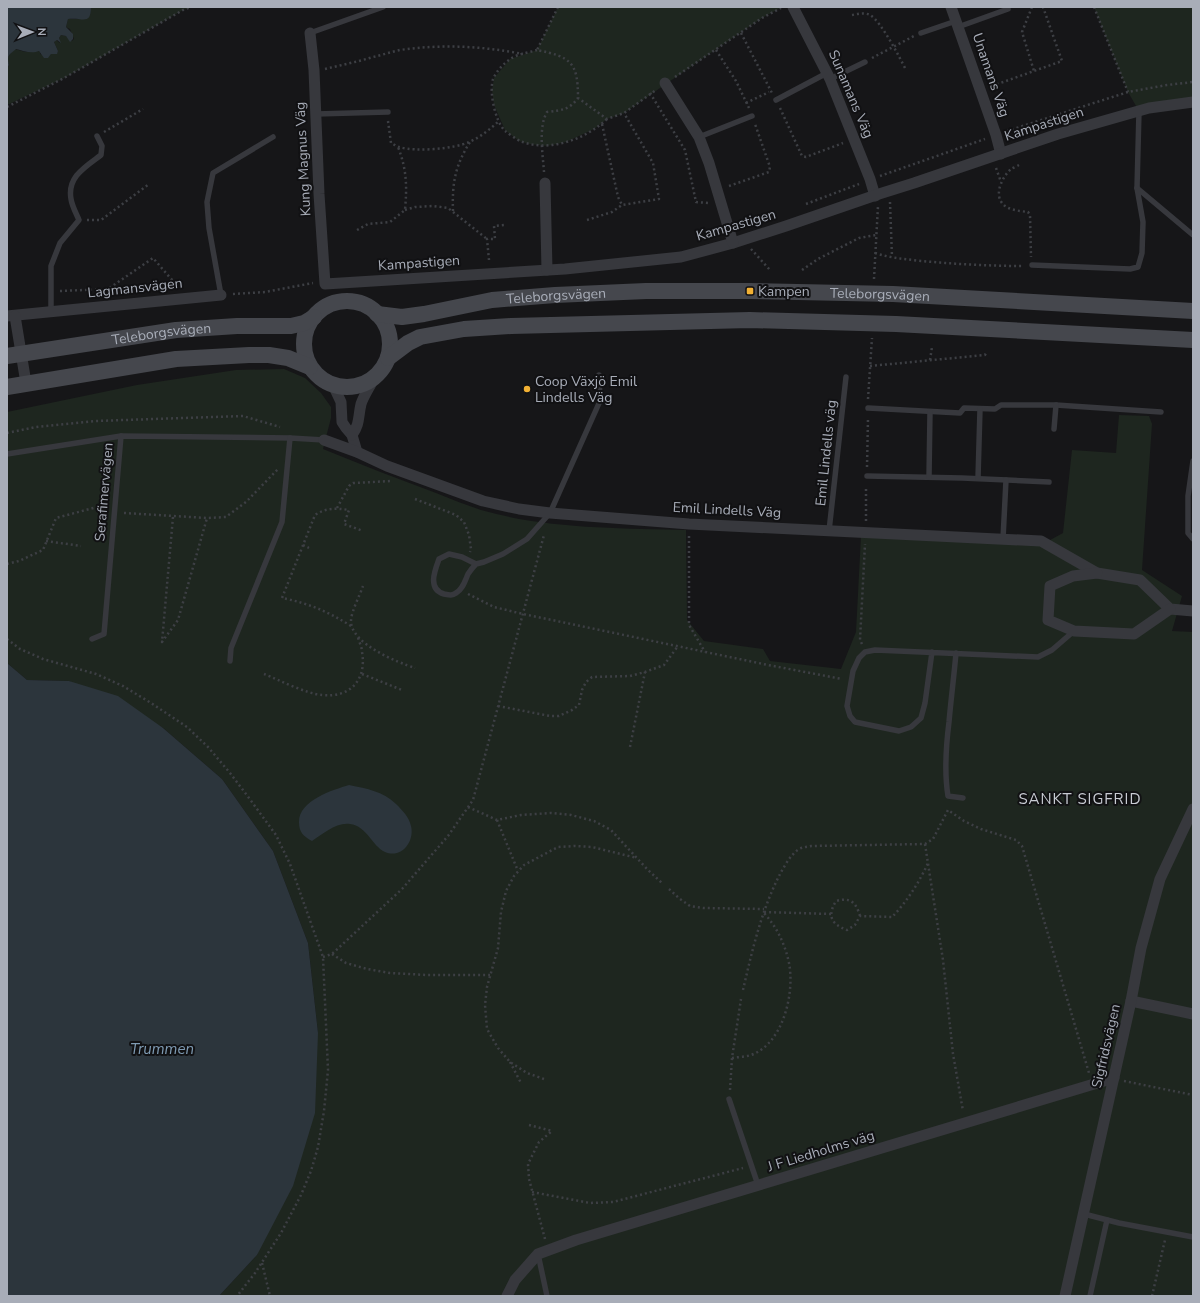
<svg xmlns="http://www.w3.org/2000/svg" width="1200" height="1303" font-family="'Nunito Sans',sans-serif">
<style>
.green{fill:#1e261f}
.water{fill:#2c353c}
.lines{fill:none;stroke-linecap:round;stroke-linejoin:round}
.path{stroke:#3d3f44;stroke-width:2.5;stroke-dasharray:2 3;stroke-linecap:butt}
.lane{stroke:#37383d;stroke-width:5.5}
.street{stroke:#37383d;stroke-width:11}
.secondary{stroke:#45474d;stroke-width:16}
.poi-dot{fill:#f2b134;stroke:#111113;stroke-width:1.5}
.labels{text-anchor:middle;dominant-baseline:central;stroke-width:4;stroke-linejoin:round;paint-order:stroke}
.street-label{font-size:14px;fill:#a8adb8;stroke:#111113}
.poi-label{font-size:14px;fill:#a8adb8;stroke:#111113;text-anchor:start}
.neighbourhood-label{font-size:15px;letter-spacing:1px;fill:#c9ccd4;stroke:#111113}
.water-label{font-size:15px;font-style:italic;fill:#7f9bb3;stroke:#111113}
</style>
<rect width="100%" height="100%" fill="#161618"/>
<g class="green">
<path d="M91 7H95L96 8 97 7H193L183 10 64 78 7 105V68L9 65C5 57 10 54 15 49L25 52 39 51 40 52V54L48 57 51 54H56L58 51 54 42 56 40 60 43 59 38 61 35 66 36 72 41 74 39 70 29 66 27 68 19H84L90 15Z"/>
<polygon points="558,7 782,7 762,18 728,41 624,113 607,119 594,129 581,135 566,142 547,146 530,144 519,141 505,130 494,105 492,90 494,78 510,59 537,50"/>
<polygon points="1094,7 1193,7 1193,103 1139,111 1128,92"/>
<path d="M284 369 305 378 321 393 331 407V418L323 449C360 464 398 479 436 493 451 499 466 505 481 510 547 529 618 528 686 530L687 620 704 641 763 649 770 661 841 669 856 632 861 536 1041 545 1063 533 1072 450 1116 453 1119 415 1149 416 1152 424 1142 570 1182 596 1172 631 1193 632V1296H219L257 1255 318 1033 308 943 273 851 222 779 163 728 69 681 27 680 7 663V412L137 385 236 370Z"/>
</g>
<g class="water">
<path d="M7 7H91C91 26 82 17 68 19L66 27 73 34V39L70 42 66 36 61 35 59 38 61 43 57 40 54 42 58 51 57 54H51L48 58H44L39 51C32 54 23 51 16 49 8 56 7 55 9 65L7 68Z"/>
<polygon points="7,663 27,680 69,681 118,696 163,728 222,779 273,851 308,943 318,1033 315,1113 293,1186 257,1255 219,1296 7,1296"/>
<path d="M349 785C368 789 382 791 396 804 403 811 409 817 411 826 415 842 401 859 385 852 372 846 367 826 350 824 336 822 323 834 312 841 303 836 299 832 299 822 299 800 333 790 349 785Z"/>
</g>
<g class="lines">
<g class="path">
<path d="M558 7 537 50C571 57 578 62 578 98L607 119 624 113 656 90"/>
<polyline points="1032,7 1022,32 1034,71"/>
<polyline points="1094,7 1128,92"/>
<path d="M852 15C858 14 864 12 870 15 881 21 900 58 906 70"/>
<polyline points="741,33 772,93"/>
<path d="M537 50C528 53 516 54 509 60 503 64 496 72 493 79 489 92 495 121 505 131 509 134 516 139 520 141 549 153 586 139 607 119"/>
<polyline points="716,50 736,81 749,108"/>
<polyline points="872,58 914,36"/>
<path d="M325 69C341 65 357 62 373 57 382 55 391 52 400 50 442 44 481 46 523 54"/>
<polyline points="675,77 762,18 781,8"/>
<polyline points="992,86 1062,61 1043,7"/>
<polyline points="650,93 685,150 696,202 709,203"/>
<polyline points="746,103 769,92"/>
<polyline points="7,107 64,78 183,10 191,7"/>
<polyline points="780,108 802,156 806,157 843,143"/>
<path d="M388 121 391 143C394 144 397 147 399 147 416 152 454 149 469 142 481 137 490 129 499 121"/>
<polyline points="602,124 618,197 622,205"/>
<polyline points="1007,131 1128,92 1167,85 1193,82"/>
<polyline points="104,132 143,109"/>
<path d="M1019 165C1017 166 1013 168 1011 169 1003 176 994 193 1002 203 1007 210 1020 211 1028 212L1030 215 1031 257"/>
<polyline points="996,168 1001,182"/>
<path d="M544 172C543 156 538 127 547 112 562 110 569 110 578 98"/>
<polyline points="880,176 985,139"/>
<polyline points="729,186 769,172 770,167 755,124"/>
<polyline points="890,202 892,257"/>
<polyline points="806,204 859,184"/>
<polyline points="405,210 415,207 433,206 448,208 487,239"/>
<path d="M453 211C452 183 455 166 470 142"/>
<polyline points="87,220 101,220 149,184"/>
<polyline points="587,220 612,212 622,205 659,199 653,163 624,113"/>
<path d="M357 230 368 224 390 222 405 210C407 187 407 170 398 147"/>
<polyline points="751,249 770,270"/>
<path d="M875 253C890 258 905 259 921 261 955 264 989 266 1023 266"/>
<polyline points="489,260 487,239 495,239 494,226 504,225"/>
<polyline points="802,270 818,259 859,238 876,235"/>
<polyline points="874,279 878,206"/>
<polyline points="60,291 108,289 153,258 179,288"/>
<polyline points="233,294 265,292 313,283"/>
<polyline points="930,360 932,347"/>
<polyline points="870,366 985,355 987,351"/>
<polyline points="868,399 872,338"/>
<polyline points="7,433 36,427 95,421 243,416 280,427"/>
<polyline points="867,467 868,418"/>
<polyline points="415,499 456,515 464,522 469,535 471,549 470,552"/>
<polyline points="337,508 349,486 353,483 392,481"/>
<polyline points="124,513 207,518 226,517 246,502 278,469"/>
<polyline points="173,517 162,642 178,620 207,518"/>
<polyline points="866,521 866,486"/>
<polyline points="689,536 689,625 705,652"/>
<polyline points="46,541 81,546"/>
<polyline points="303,545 309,548"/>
<polyline points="7,564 19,561 43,550 56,518 97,507 106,506"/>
<path d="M363 586C360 595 351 612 351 621 351 644 397 662 415 668"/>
<polyline points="468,594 494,607 523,614 768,665 842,679"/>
<path d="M351 626C329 612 308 603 282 598L315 515C325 508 336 508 349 510L344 524 363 531"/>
<polyline points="7,639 20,649 43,659 96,674 123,686 151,703 187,727 208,747 230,773 249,798 276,835 290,864 323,957 328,1070 324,1111 318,1147 311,1171 301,1195 281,1233 255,1273 237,1296"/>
<polyline points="862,644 860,640 865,544"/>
<path d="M264 674C279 680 307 694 322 695 350 698 367 680 362 652 362 647 359 642 358 637"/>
<polyline points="362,674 402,690"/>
<polyline points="498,706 550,716 559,716 572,710 579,705 582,690 586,682 592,677 630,676 645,672 664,665 678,646"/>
<polyline points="630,747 645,672"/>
<polyline points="468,807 497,820 521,815 551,813 571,815 594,821 611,830 647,869 663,884"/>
<polyline points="497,820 518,871"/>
<polyline points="925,844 943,960 953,1054 963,1111"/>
<polyline points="669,889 680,899 690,906 703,908 764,909"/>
<path d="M860 916C856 902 850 897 836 901 827 916 831 924 847 930L855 925 860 916 892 917C906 903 920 881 928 863"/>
<polyline points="332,954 346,963 367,969 390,973 427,975 490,975"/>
<polyline points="323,957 332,954 402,889 448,836 473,800 544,535"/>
<path d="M743 990C752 951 761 912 779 876 784 867 790 855 799 849 803 847 807 847 811 846L925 844 933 839 948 810 964 821 981 829 1016 840 1022 846 1089 1073"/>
<path d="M732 1058C738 1057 745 1057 751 1055 783 1044 795 993 789 963 785 944 777 927 763 912L831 914"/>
<polyline points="510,1062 521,1083"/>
<polyline points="544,1079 527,1073 510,1062 498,1048 487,1029 485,1005 487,987 498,948 501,912 506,891 514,876 524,865 558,847 575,846 592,847 637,858"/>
<polyline points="1124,1081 1193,1095"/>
<polyline points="730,1090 732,1058 741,999"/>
<polyline points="529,1125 552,1131"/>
<polyline points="532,1192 590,1203 613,1202 743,1168"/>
<polyline points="545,1239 529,1179 528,1164 539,1142 552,1131"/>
<polyline points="262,1263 270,1296"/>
<polyline points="1152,1296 1165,1240"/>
</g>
<g class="lane">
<polyline points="958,27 1008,9"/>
<polyline points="310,33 383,7"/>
<polyline points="921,33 956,21"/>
<polyline points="830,79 865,62"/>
<polyline points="776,100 827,73"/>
<polyline points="316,114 388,112"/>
<polyline points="699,137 752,116"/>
<polyline points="1137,188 1193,235"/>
<polyline points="1032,265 1130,269 1138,267 1142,253 1143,222 1137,188 1139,111"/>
<polyline points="221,295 209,228 207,202 213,173 273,137"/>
<path d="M51 312V266L60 243 79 220C76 213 72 206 71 199 67 177 85 167 101 155L102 146 97 136"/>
<polyline points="868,408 960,413 964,408 995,409 1001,405 1056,405 1161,412"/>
<polyline points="1054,429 1056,405"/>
<polyline points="7,454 121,436"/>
<polyline points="1193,461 1188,496 1188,533 1193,539"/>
<polyline points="867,476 962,478 1049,482"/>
<polyline points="929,477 930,412"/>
<polyline points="978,478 980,409"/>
<polyline points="829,531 846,377"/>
<polyline points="1003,539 1006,480"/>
<path d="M476 564C473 567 470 571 468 574 465 581 463 589 456 593 452 596 449 595 444 594 427 589 435 570 439 559L449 554 462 557 476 564 484 562 503 554 527 539 550 513 600 401 599 375"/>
<polyline points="92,639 104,634 121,436 290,438"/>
<polyline points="932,652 925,703 921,718 911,727 899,731 855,722 850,716 847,706 853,671 859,658 865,652 875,650 1038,657 1052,650 1074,631"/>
<path d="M956 653C954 676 951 699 949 722 946 746 944 772 948 796L963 798"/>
<polyline points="230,661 231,648 282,522 290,438 324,440"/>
<polyline points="729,1099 758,1185"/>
<polyline points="1084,1214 1119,1223 1193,1237"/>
<polyline points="538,1254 547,1296"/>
<polyline points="1090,1296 1107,1220"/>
</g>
<g class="street">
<polyline points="793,7 830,79 870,179 875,196"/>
<polyline points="951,7 996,135 1001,154"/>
<polyline points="310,33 314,70 319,194 325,284 565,269 681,257 733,243 786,226 879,194 914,183 1058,134 1149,108 1193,102"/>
<polyline points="665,83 699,137 709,163 733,243"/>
<polyline points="545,183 547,270"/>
<polyline points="7,316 221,295"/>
<polyline points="15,316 26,383"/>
<polyline points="333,385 341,402 342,422 346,428 352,435 357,452"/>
<path d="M352 435C360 424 358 417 361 404 364 395 370 387 374 378"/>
<polyline points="324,440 357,452 387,466 483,501 519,509 550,513 689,524 1041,541 1097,573 1140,580 1170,609 1193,611"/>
<polyline points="1097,573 1073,576 1050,586 1048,620 1074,631 1134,634 1170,609"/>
<polyline points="1131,1001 1193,1014"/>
<polyline points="507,1296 515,1280 538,1254 576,1240 1114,1078"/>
<polyline points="1065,1296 1131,1001 1141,948 1160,879 1193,809"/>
</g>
<g class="secondary">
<circle cx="347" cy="344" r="43"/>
<path id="s1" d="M377 314 402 317 424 314 492 300 555 295 646 291H750L893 294 1193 311"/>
<path id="s2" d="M7 356 176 330 237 326H291L304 323 314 317"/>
<polyline points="388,358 408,343 420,337 464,329 511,326 750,320 896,324 1193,340"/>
<polyline points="7,387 176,359 249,355 269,355 288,358 310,367"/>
</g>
</g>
<g class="poi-dot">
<rect x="746" y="287" width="8" height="8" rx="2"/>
<circle cx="527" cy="389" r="4"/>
</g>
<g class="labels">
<g class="street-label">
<text transform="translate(991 75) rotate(71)">Unamans Väg</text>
<text transform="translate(851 94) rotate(67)">Sunamans Väg</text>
<text transform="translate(1044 124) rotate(-18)">Kampastigen</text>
<text transform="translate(303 159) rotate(-93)">Kung Magnus Väg</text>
<text transform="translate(736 225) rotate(-16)">Kampastigen</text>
<text transform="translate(419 263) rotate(-4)">Kampastigen</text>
<text transform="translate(135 288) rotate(-6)">Lagmansvägen</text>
<text stroke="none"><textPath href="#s1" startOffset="505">Teleborgsvägen</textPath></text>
<text stroke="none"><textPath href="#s1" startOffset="181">Teleborgsvägen</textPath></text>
<text stroke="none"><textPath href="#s2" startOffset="156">Teleborgsvägen</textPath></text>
<text transform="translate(826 453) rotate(-84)">Emil Lindells väg</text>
<text transform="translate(104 492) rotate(-85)">Serafimervägen</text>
<text transform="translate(727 510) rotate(3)">Emil Lindells Väg</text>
<text transform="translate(1106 1046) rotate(-77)">Sigfridsvägen</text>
<text transform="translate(821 1151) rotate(-17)">J F Liedholms väg</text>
</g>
<g class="poi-label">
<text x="758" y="291">Kampen</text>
<text x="535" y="381">Coop Växjö Emil<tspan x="535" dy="16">Lindells Väg</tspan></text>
</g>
<g class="neighbourhood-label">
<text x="1080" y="799">SANKT SIGFRID</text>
</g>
<g class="water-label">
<text x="162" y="1049">Trummen</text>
</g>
</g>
<rect width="1200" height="1303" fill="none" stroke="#a8adb8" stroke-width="16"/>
<g transform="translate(32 32) rotate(89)" stroke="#111113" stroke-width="3" paint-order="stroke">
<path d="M0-3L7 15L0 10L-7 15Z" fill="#a8adb8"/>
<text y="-6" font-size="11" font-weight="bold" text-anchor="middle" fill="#a8adb8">N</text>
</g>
</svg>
